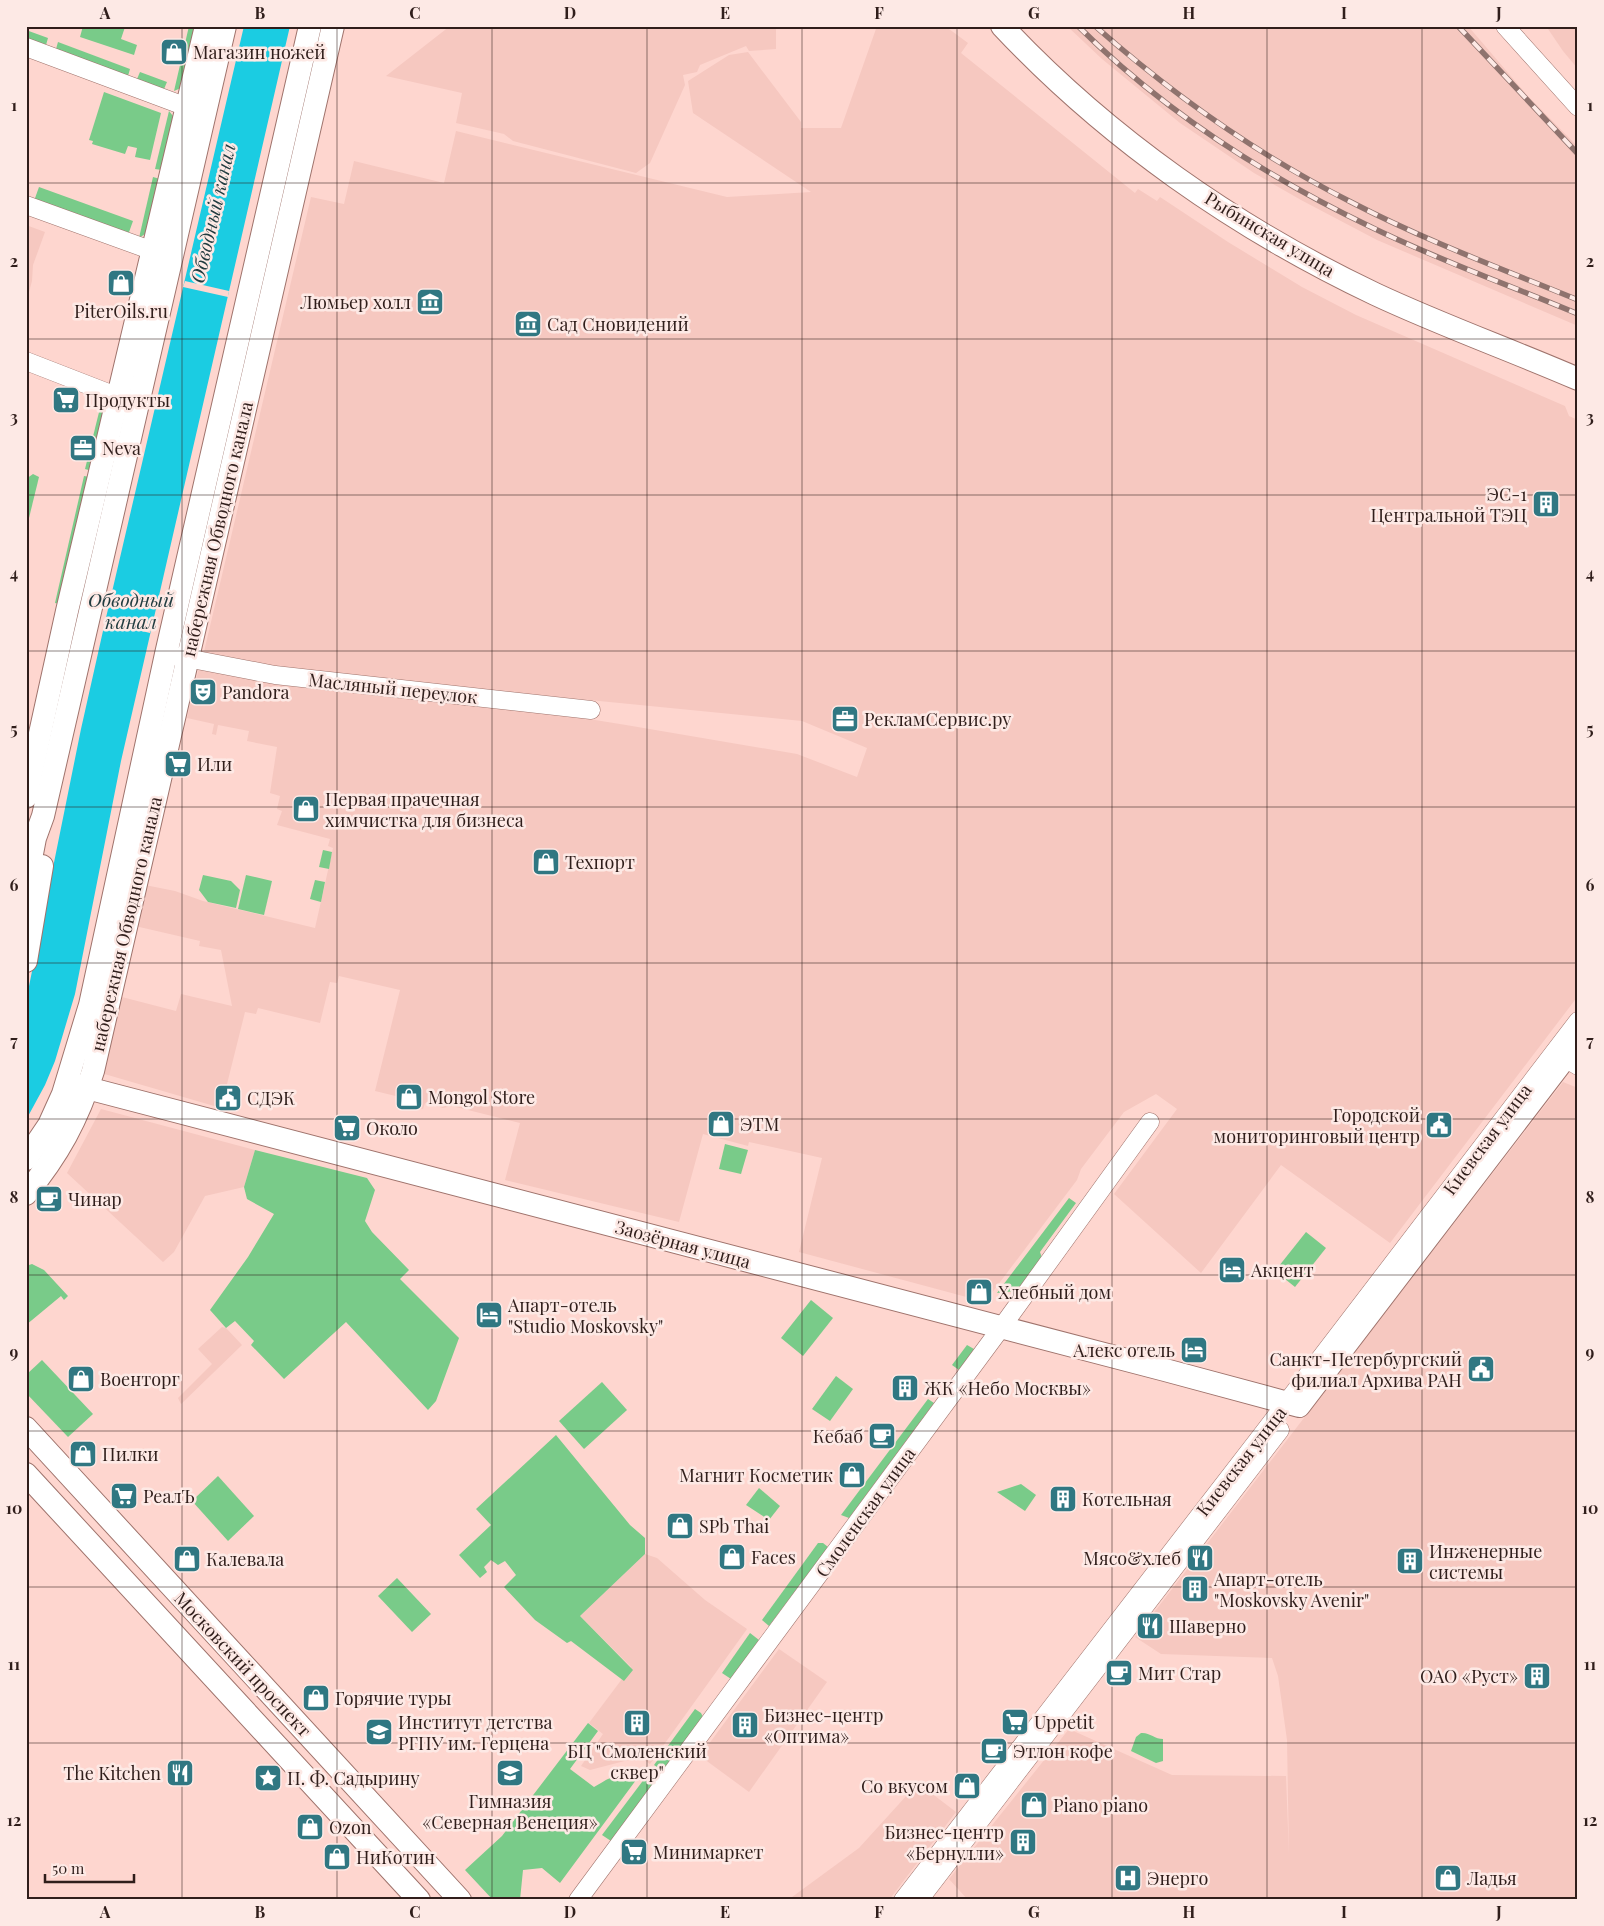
<svg xmlns="http://www.w3.org/2000/svg" width="1604" height="1926" font-family="'Playfair Display',serif">
<style>
.built{fill:#f6c8c0}
.green{fill:#79cb89}
.water{fill:#1bcce2}
.pier{fill:#fed6cf}
.lines{fill:none;stroke-linecap:round;stroke-linejoin:round}
.minor-casing{stroke:#9f736c;stroke-width:19}
.major-casing{stroke:#9f736c;stroke-width:24}
.minor{stroke:#fff;stroke-width:18}
.major{stroke:#fff;stroke-width:22}
.rail-casing{stroke:#8f736e;stroke-width:5.5}
.rail{stroke:#fde9e5;stroke-width:4;stroke-dasharray:11;stroke-linecap:butt}
.grid{fill:none;stroke:#301e1b;stroke-width:1;stroke-opacity:0.55}
.labels{text-anchor:middle;dominant-baseline:central;stroke-width:5;stroke-linejoin:round;paint-order:stroke}
.poi-label{font-size:18px;fill:#301e1b;stroke:#fde9e5;text-anchor:start}
.street-label{font-size:18px;fill:#301e1b;stroke:#fde9e5}
.water-label{font-size:19px;font-style:italic;fill:#223c40;stroke:#fde9e5}
.neatline{fill:none;stroke:#301e1b;stroke-width:2}
.grid-label{font-size:16px;text-anchor:middle;font-weight:bold;fill:#301e1b}
</style>
<rect width="100%" height="100%" fill="#fed6cf"/>
<g class="built">
<polygon points="450,26 776,26 776,49 749,51 746,46 700,65 697,72 683,75 685,85 650,163 636,173 513,141 504,134 456,123 462,93 386,76"/>
<polygon points="877,26 945,26 968,43 961,53 1135,193 1138,189 1157,201 1160,197 1228,242 1302,287 1356,315 1565,406 1569,416 1578,420 1578,996 1390,1243 1281,1165 1201,1273 1114,1194 1177,1109 1156,1094 1124,1112 1081,1169 1077,1180 985,1302 799,1252 822,1158 749,1142 748,1146 703,1134 679,1222 505,1180 520,1123 452,1106 443,1108 425,1103 423,1109 411,1106 412,1100 375,1091 400,990 339,976 337,983 330,982 320,1023 258,1008 256,1014 245,1012 221,1108 101,1073 118,996 176,1011 181,994 232,1006 221,950 199,946 200,941 135,926 145,885 175,891 203,901 315,928 333,848 328,846 330,839 277,825 282,811 277,809 280,796 270,793 277,747 247,741 249,731 218,725 216,735 212,734 214,724 187,718 199,667 558,714 626,725 797,754 857,777 867,748 802,721 307,672 203,656 311,197 344,204 354,161 444,183 456,131 727,197 811,192 693,113 688,81 729,55 748,52 801,122 801,128 841,128"/>
<polygon points="1067,26 1468,26 1527,95 1578,147 1578,326 1377,240 1301,200 1254,173 1180,123 1102,59"/>
<polygon points="1546,26 1578,26 1578,69 1563,51"/>
<polygon points="26,225 45,232 33,265 32,281 26,303"/>
<polygon points="1563,1082 1578,1088 1578,1900 968,1900 949,1879 1069,1729 1172,1775 1286,1776 1289,1855 1287,1740 1278,1676 1272,1658 1161,1654 1135,1637"/>
<polygon points="101,1109 255,1150 244,1187 205,1196 174,1252 163,1262 67,1173"/>
<polygon points="222,1327 226,1328 242,1345 181,1404 178,1398 212,1364 198,1349"/>
<polygon points="645,1554 657,1558 705,1600 747,1629 650,1764 640,1757 590,1770 581,1766 603,1734 589,1723 631,1667 580,1616"/>
<polygon points="779,1649 827,1682 749,1792 700,1756"/>
<polygon points="918,1783 956,1812 889,1900 788,1900 859,1848"/>
</g>
<g class="green">
<polygon points="83,26 125,27 121,39 137,45 134,55 80,37"/>
<polygon points="189,26 196,26 187,58 181,88 174,91"/>
<polygon points="26,30 48,38 46,45 26,38"/>
<polygon points="58,42 130,69 128,76 56,49"/>
<polygon points="140,72 167,82 164,89 137,79"/>
<polygon points="104,92 161,113 150,160 135,157 137,148 128,146 125,154 92,144 93,141 89,140"/>
<polygon points="169,111 173,116 162,170 155,169"/>
<polygon points="153,177 160,179 148,232 139,238"/>
<polygon points="39,187 133,221 128,235 34,201"/>
<polygon points="101,404 105,409 92,471 85,469"/>
<polygon points="33,474 39,477 29,518 26,519 26,479"/>
<polygon points="84,476 90,477 60,604 55,603"/>
<polygon points="323,850 332,852 329,869 319,867"/>
<polygon points="203,875 231,881 240,890 236,908 208,902 199,890"/>
<polygon points="246,875 272,881 264,915 238,909"/>
<polygon points="315,880 325,882 321,902 310,899"/>
<polygon points="725,1144 748,1150 741,1174 719,1169"/>
<polygon points="255,1150 367,1178 375,1190 365,1221 372,1232 409,1270 400,1279 459,1338 436,1401 428,1410 346,1322 284,1379 251,1345 254,1341 235,1321 226,1328 210,1310 248,1257 274,1214 247,1199 244,1187"/>
<polygon points="1069,1198 1076,1203 1040,1252 1042,1258 1016,1291 997,1293"/>
<polygon points="1306,1232 1326,1248 1295,1287 1275,1271"/>
<polygon points="32,1264 44,1270 68,1296 64,1300 61,1296 26,1325 26,1266"/>
<polygon points="811,1300 833,1318 803,1356 781,1338"/>
<polygon points="967,1345 974,1349 959,1370 952,1365"/>
<polygon points="42,1360 93,1414 68,1437 26,1393 26,1375"/>
<polygon points="836,1376 853,1389 830,1421 812,1409"/>
<polygon points="602,1382 627,1410 584,1449 559,1421"/>
<polygon points="928,1399 934,1403 849,1518 841,1515"/>
<polygon points="556,1435 630,1525 645,1538 645,1554 580,1616 633,1670 624,1681 571,1641 567,1643 535,1620 504,1587 516,1575 505,1561 498,1565 491,1560 484,1567 487,1572 480,1578 459,1555 491,1525 476,1509"/>
<polygon points="218,1476 254,1516 228,1541 192,1501"/>
<polygon points="1021,1484 1036,1495 1025,1511 997,1492"/>
<polygon points="759,1488 780,1506 769,1520 746,1505"/>
<polygon points="818,1543 823,1543 828,1547 769,1626 762,1620"/>
<polygon points="397,1578 431,1614 412,1632 378,1596"/>
<polygon points="750,1633 759,1640 731,1679 722,1673"/>
<polygon points="695,1709 701,1713 703,1717 663,1771 654,1765"/>
<path d="M588 1723 598 1731 570 1769 594 1787C608 1779 623 1768 639 1776L560 1883 542 1868 523 1870 520 1900H493L465 1870 502 1836Z"/>
<path d="M1141 1733C1149 1732 1155 1739 1163 1739V1761L1156 1763 1131 1751 1136 1737Z"/>
<polygon points="648,1774 656,1780 611,1841 602,1835"/>
</g>
<polygon class="water" points="244,26 290,26 121,761 75,994 55,1061 45,1085 26,1120 26,1001 81,729 105,622"/>
<g class="pier">
<polygon points="185,281 229,291 228,297 183,287"/>
<polygon points="106,617 152,627 150,633 105,622"/>
</g>
<g class="lines">
<g class="minor-casing">
<g id="minor">
<polyline points="1505,26 1578,107"/>
<polyline points="26,47 187,107"/>
<polyline points="26,205 153,251"/>
<polyline points="26,361 129,401"/>
<polyline points="176,656 275,675 591,710"/>
<polyline points="1555,1052 1578,1066"/>
<polyline points="578,1900 1001,1328 1150,1122"/>
<polyline points="903,1900 1264,1432 1578,1021"/>
<polyline points="919,1900 1280,1430"/>
</g>
</g>
<g class="major-casing">
<g id="major">
<path d="M1002 26C1107 138 1236 228 1375 294 1441 325 1511 350 1578 379"/>
<polyline points="26,797 67,611 206,26"/>
<polyline points="26,885 35,838 43,816 225,26"/>
<polyline points="26,961 42,866"/>
<polyline points="68,1083 1165,1370 1299,1406 1578,1041"/>
<polyline points="26,1159 49,1125 63,1094 90,1005 166,654 310,26"/>
<path d="M26 1194C58 1155 78 1119 93 1071L333 26"/>
<polyline points="26,1428 460,1900"/>
<polyline points="26,1474 419,1900"/>
</g>
</g>
<use href="#minor" class="minor"/>
<use href="#major" class="major"/>
<g class="rail-casing">
<g id="rail">
<path d="M1078 26C1162 110 1265 176 1371 227 1438 260 1509 285 1578 314"/>
<path d="M1095 26C1173 95 1258 155 1351 202 1424 240 1502 269 1578 300"/>
<polyline points="1458,26 1578,154"/>
</g>
</g>
<use href="#rail" class="rail"/>
</g>
<path class="grid" d="M182 26V1900M337 26V1900M492 26V1900M647 26V1900M802 26V1900M957 26V1900M1112 26V1900M1267 26V1900M1422 26V1900M26 183H1578M26 339H1578M26 495H1578M26 651H1578M26 807H1578M26 963H1578M26 1119H1578M26 1275H1578M26 1431H1578M26 1587H1578M26 1743H1578"/>
<defs>
<g id="shop-square" transform="scale(1.4375)"><rect x="-9" y="-9" width="18" height="18" rx="4" fill="#307782" stroke="#fde9e5"/><path d="M-5-2.5h2.3a2.7 3.5 0 0 1 5.4 0H5L5.5 6h-11ZM-1.5-2.5h3a1.5 2.3 0 0 0-3 0Z" fill="#fff"/></g>
<g id="museum-square" transform="scale(1.4375)"><rect x="-9" y="-9" width="18" height="18" rx="4" fill="#307782" stroke="#fde9e5"/><path d="M0-6L6-3V-2H-6V-3ZM-5-1h2V3h-2ZM-1-1h2V3h-2ZM3-1h2V3H3ZM-6 4H6V6H-6Z" fill="#fff"/></g>
<g id="supermarket-square" transform="scale(1.4375)"><rect x="-9" y="-9" width="18" height="18" rx="4" fill="#307782" stroke="#fde9e5"/><path d="M-6-5.5h2.5l.6 2H6L4.5 2H-2.5L-4.4-4H-6ZM-1.5 3.2a1.3 1.3 0 1 0 .1 0ZM3 3.2a1.3 1.3 0 1 0 .1 0Z" fill="#fff"/></g>
<g id="office-square" transform="scale(1.4375)"><rect x="-9" y="-9" width="18" height="18" rx="4" fill="#307782" stroke="#fde9e5"/><path d="M-6-3h4V-5.5h4V-3h4V5H-6ZM-1-4.5V-3h2v-1.5ZM-6 0V1H6V0Z" fill="#fff"/></g>
<g id="building-square" transform="scale(1.4375)"><rect x="-9" y="-9" width="18" height="18" rx="4" fill="#307782" stroke="#fde9e5"/><path d="M-4-6H4V6H1V3H-1V6H-4ZM-2.5-4.3h1.7v1.8h-1.7ZM.8-4.3h1.7v1.8H.8ZM-2.5-1h1.7V.8h-1.7ZM.8-1h1.7V.8H.8Z" fill="#fff"/></g>
<g id="theatre-square" transform="scale(1.4375)"><rect x="-9" y="-9" width="18" height="18" rx="4" fill="#307782" stroke="#fde9e5"/><path d="M-5-5.5Q0-4 5-5.5V0Q5 5 0 6Q-5 5-5 0ZM-3.3-2.5H-1v1.5H-3.3ZM1-2.5H3.3v1.5H1ZM-2.8 1Q0 5.5 2.8 1Z" fill="#fff"/></g>
<g id="civic-square" transform="scale(1.4375)"><rect x="-9" y="-9" width="18" height="18" rx="4" fill="#307782" stroke="#fde9e5"/><path d="M-.6-6.5H3V-4.5H.6V-3L4-1V1h2V6H-6V1h2V-1L-.6-3ZM-1.2 2.5V6h2.4V2.5Z" fill="#fff"/></g>
<g id="cafe-square" transform="scale(1.4375)"><rect x="-9" y="-9" width="18" height="18" rx="4" fill="#307782" stroke="#fde9e5"/><path d="M-5.5-4.5H6V0H3Q3 3.5 0 3.5H-2.5Q-5.5 3.5-5.5 0ZM3-3.2v2h1.7v-2ZM-6 4.5H4V6H-6Z" fill="#fff"/></g>
<g id="hotel-square" transform="scale(1.4375)"><rect x="-9" y="-9" width="18" height="18" rx="4" fill="#307782" stroke="#fde9e5"/><path d="M-6-4.5h1.5V1H6V5H4.5V3h-9V5H-6ZM-4 0a1.8 1.8 0 1 1 3.6 0ZM.5 0V-2.5h3Q6-2.5 6 0Z" fill="#fff"/></g>
<g id="restaurant-square" transform="scale(1.4375)"><rect x="-9" y="-9" width="18" height="18" rx="4" fill="#307782" stroke="#fde9e5"/><path d="M-5-6h1v4h1v-4h1v4h1v-4h1v5L-1.5 .5V6h-2V.5L-5-1ZM5-6V6H3V1.5H1.5Q1.5-4 5-6Z" fill="#fff"/></g>
<g id="university-square" transform="scale(1.4375)"><rect x="-9" y="-9" width="18" height="18" rx="4" fill="#307782" stroke="#fde9e5"/><path d="M0-5L7-2L0 1L-7-2ZM-4 1L0 2.5L4 1V4Q0 6-4 4Z" fill="#fff"/></g>
<g id="school-square" transform="scale(1.4375)"><rect x="-9" y="-9" width="18" height="18" rx="4" fill="#307782" stroke="#fde9e5"/><path d="M0-5L7-2L0 1L-7-2ZM-4 1L0 2.5L4 1V4Q0 6-4 4Z" fill="#fff"/></g>
<g id="sight-square" transform="scale(1.4375)"><rect x="-9" y="-9" width="18" height="18" rx="4" fill="#307782" stroke="#fde9e5"/><path d="M0-6L1.8-2.2L6-1.7L2.9 1.2L3.7 5.4L0 3.3L-3.7 5.4L-2.9 1.2L-6-1.7L-1.8-2.2Z" fill="#fff"/></g>
<g id="hospital-square" transform="scale(1.4375)"><rect x="-9" y="-9" width="18" height="18" rx="4" fill="#307782" stroke="#fde9e5"/><path d="M-5-5h3v3.5h4V-5h3V5h-3V1.5h-4V5h-3Z" fill="#fff"/></g>
</defs>
<g fill-rule="evenodd">
<use href="#shop-square" x="174" y="52"/>
<use href="#shop-square" x="121" y="283"/>
<use href="#museum-square" x="430" y="302"/>
<use href="#museum-square" x="528" y="324"/>
<use href="#supermarket-square" x="66" y="400"/>
<use href="#office-square" x="83" y="448"/>
<use href="#building-square" x="1546" y="504"/>
<use href="#theatre-square" x="203" y="692"/>
<use href="#office-square" x="845" y="719"/>
<use href="#supermarket-square" x="178" y="764"/>
<use href="#shop-square" x="306" y="809"/>
<use href="#shop-square" x="546" y="862"/>
<use href="#shop-square" x="409" y="1097"/>
<use href="#civic-square" x="228" y="1098"/>
<use href="#shop-square" x="721" y="1124"/>
<use href="#civic-square" x="1439" y="1125"/>
<use href="#supermarket-square" x="347" y="1128"/>
<use href="#cafe-square" x="49" y="1199"/>
<use href="#hotel-square" x="1232" y="1270"/>
<use href="#shop-square" x="979" y="1292"/>
<use href="#hotel-square" x="489" y="1315"/>
<use href="#hotel-square" x="1194" y="1350"/>
<use href="#civic-square" x="1481" y="1369"/>
<use href="#shop-square" x="81" y="1379"/>
<use href="#building-square" x="905" y="1388"/>
<use href="#cafe-square" x="882" y="1436"/>
<use href="#shop-square" x="83" y="1454"/>
<use href="#shop-square" x="852" y="1475"/>
<use href="#supermarket-square" x="124" y="1496"/>
<use href="#building-square" x="1063" y="1499"/>
<use href="#shop-square" x="680" y="1526"/>
<use href="#shop-square" x="732" y="1557"/>
<use href="#restaurant-square" x="1200" y="1558"/>
<use href="#shop-square" x="187" y="1559"/>
<use href="#building-square" x="1410" y="1561"/>
<use href="#building-square" x="1195" y="1589"/>
<use href="#restaurant-square" x="1150" y="1626"/>
<use href="#cafe-square" x="1119" y="1673"/>
<use href="#building-square" x="1537" y="1676"/>
<use href="#shop-square" x="316" y="1698"/>
<use href="#supermarket-square" x="1015" y="1722"/>
<use href="#building-square" x="637" y="1723"/>
<use href="#building-square" x="745" y="1725"/>
<use href="#university-square" x="379" y="1732"/>
<use href="#cafe-square" x="994" y="1751"/>
<use href="#restaurant-square" x="180" y="1773"/>
<use href="#school-square" x="510" y="1773"/>
<use href="#sight-square" x="268" y="1778"/>
<use href="#shop-square" x="967" y="1786"/>
<use href="#shop-square" x="1034" y="1805"/>
<use href="#shop-square" x="310" y="1827"/>
<use href="#building-square" x="1023" y="1842"/>
<use href="#supermarket-square" x="634" y="1852"/>
<use href="#shop-square" x="337" y="1857"/>
<use href="#hospital-square" x="1128" y="1878"/>
<use href="#shop-square" x="1448" y="1878"/>
</g>
<g class="labels">
<g class="poi-label">
<text x="193" y="52">Магазин ножей</text>
<text x="411" y="302" text-anchor="end">Люмьер холл</text>
<text x="121" y="311" text-anchor="middle">PiterOils.ru</text>
<text x="547" y="324">Сад Сновидений</text>
<text x="85" y="400">Продукты</text>
<text x="102" y="448">Neva</text>
<text x="1527" y="494" text-anchor="end">ЭС-1<tspan x="1527" dy="21">Центральной ТЭЦ</tspan></text>
<text x="222" y="692">Pandora</text>
<text x="864" y="719">РекламСервис.ру</text>
<text x="197" y="764">Или</text>
<text x="325" y="799">Первая прачечная<tspan x="325" dy="21">химчистка для бизнеса</tspan></text>
<text x="565" y="862">Техпорт</text>
<text x="428" y="1097">Mongol Store</text>
<text x="247" y="1098">СДЭК</text>
<text x="1420" y="1115" text-anchor="end">Городской<tspan x="1420" dy="21">мониторинговый центр</tspan></text>
<text x="740" y="1124">ЭТМ</text>
<text x="366" y="1128">Около</text>
<text x="68" y="1199">Чинар</text>
<text x="1251" y="1270">Акцент</text>
<text x="998" y="1292">Хлебный дом</text>
<text x="508" y="1305">Апарт-отель<tspan x="508" dy="21">"Studio Moskovsky"</tspan></text>
<text x="1175" y="1350" text-anchor="end">Алекс отель</text>
<text x="1462" y="1359" text-anchor="end">Санкт-Петербургский<tspan x="1462" dy="21">филиал Архива РАН</tspan></text>
<text x="100" y="1379">Военторг</text>
<text x="924" y="1388">ЖК «Небо Москвы»</text>
<text x="863" y="1436" text-anchor="end">Кебаб</text>
<text x="102" y="1454">Пилки</text>
<text x="833" y="1475" text-anchor="end">Магнит Косметик</text>
<text x="143" y="1496">РеалЪ</text>
<text x="1082" y="1499">Котельная</text>
<text x="699" y="1526">SPb Thai</text>
<text x="1429" y="1551">Инженерные<tspan x="1429" dy="21">системы</tspan></text>
<text x="751" y="1557">Faces</text>
<text x="1181" y="1558" text-anchor="end">Мясо&amp;хлеб</text>
<text x="206" y="1559">Калевала</text>
<text x="1214" y="1579">Апарт-отель<tspan x="1214" dy="21">"Moskovsky Avenir"</tspan></text>
<text x="1169" y="1626">Шаверно</text>
<text x="1138" y="1673">Мит Стар</text>
<text x="1518" y="1676" text-anchor="end">ОАО «Руст»</text>
<text x="335" y="1698">Горячие туры</text>
<text x="764" y="1715">Бизнес-центр<tspan x="764" dy="21">«Оптима»</tspan></text>
<text x="398" y="1722">Институт детства<tspan x="398" dy="21">РГПУ им. Герцена</tspan></text>
<text x="1034" y="1722">Uppetit</text>
<text x="637" y="1751" text-anchor="middle">БЦ "Смоленский<tspan x="637" dy="21">сквер"</tspan></text>
<text x="1013" y="1751">Этлон кофе</text>
<text x="161" y="1773" text-anchor="end">The Kitchen</text>
<text x="287" y="1778">П. Ф. Садырину</text>
<text x="948" y="1786" text-anchor="end">Со вкусом</text>
<text x="510" y="1801" text-anchor="middle">Гимназия<tspan x="510" dy="21">«Северная Венеция»</tspan></text>
<text x="1053" y="1805">Piano piano</text>
<text x="329" y="1827">Ozon</text>
<text x="1004" y="1832" text-anchor="end">Бизнес-центр<tspan x="1004" dy="21">«Бернулли»</tspan></text>
<text x="653" y="1852">Минимаркет</text>
<text x="356" y="1857">НиКотин</text>
<text x="1147" y="1878">Энерго</text>
<text x="1467" y="1878">Ладья</text>
</g>
<g class="street-label">
<text transform="translate(1270 234) rotate(31)">Рыбинская улица</text>
<text transform="translate(217 529) rotate(-77)">набережная Обводного канала</text>
<text transform="translate(393 688) rotate(6)">Масляный переулок</text>
<text transform="translate(126 924) rotate(-77)">набережная Обводного канала</text>
<text transform="translate(1487 1139) rotate(-53)">Киевская улица</text>
<text transform="translate(683 1244) rotate(15)">Заозёрная улица</text>
<text transform="translate(1241 1461) rotate(-52)">Киевская улица</text>
<text transform="translate(865 1512) rotate(-54)">Смоленская улица</text>
<text transform="translate(243 1664) rotate(47)">Московский проспект</text>
</g>
<g class="water-label">
<text transform="translate(212 213) rotate(-77)">Обводный канал</text>
<text x="131" y="599">Обводный<tspan x="131" dy="22">канал</tspan></text>
</g>
</g>
<rect width="1604" height="1926" fill="none" stroke="#fde9e5" stroke-width="55"/>
<path d="M45 1874v8h89v-8" fill="none" stroke="#301e1b" stroke-width="2.5"/>
<text x="52" y="1874" font-size="15" fill="#301e1b" stroke="#fde9e5" stroke-width="4" paint-order="stroke">50 m</text>
<rect x="28" y="28" width="1548" height="1870" class="neatline"/>
<g class="grid-label">
<text x="105" y="19">A</text>
<text x="260" y="19">B</text>
<text x="415" y="19">C</text>
<text x="570" y="19">D</text>
<text x="725" y="19">E</text>
<text x="879" y="19">F</text>
<text x="1034" y="19">G</text>
<text x="1189" y="19">H</text>
<text x="1344" y="19">I</text>
<text x="1499" y="19">J</text>
<text x="14" y="111">1</text>
<text x="1590" y="111">1</text>
<text x="14" y="267">2</text>
<text x="1590" y="267">2</text>
<text x="14" y="423">3</text>
<text x="1590" y="423">3</text>
<text x="14" y="579">4</text>
<text x="1590" y="579">4</text>
<text x="14" y="735">5</text>
<text x="1590" y="735">5</text>
<text x="14" y="891">6</text>
<text x="1590" y="891">6</text>
<text x="14" y="1047">7</text>
<text x="1590" y="1047">7</text>
<text x="14" y="1203">8</text>
<text x="1590" y="1203">8</text>
<text x="14" y="1358">9</text>
<text x="1590" y="1358">9</text>
<text x="14" y="1514">10</text>
<text x="1590" y="1514">10</text>
<text x="14" y="1670">11</text>
<text x="1590" y="1670">11</text>
<text x="14" y="1826">12</text>
<text x="1590" y="1826">12</text>
<text x="105" y="1918">A</text>
<text x="260" y="1918">B</text>
<text x="415" y="1918">C</text>
<text x="570" y="1918">D</text>
<text x="725" y="1918">E</text>
<text x="879" y="1918">F</text>
<text x="1034" y="1918">G</text>
<text x="1189" y="1918">H</text>
<text x="1344" y="1918">I</text>
<text x="1499" y="1918">J</text>
</g>
</svg>
